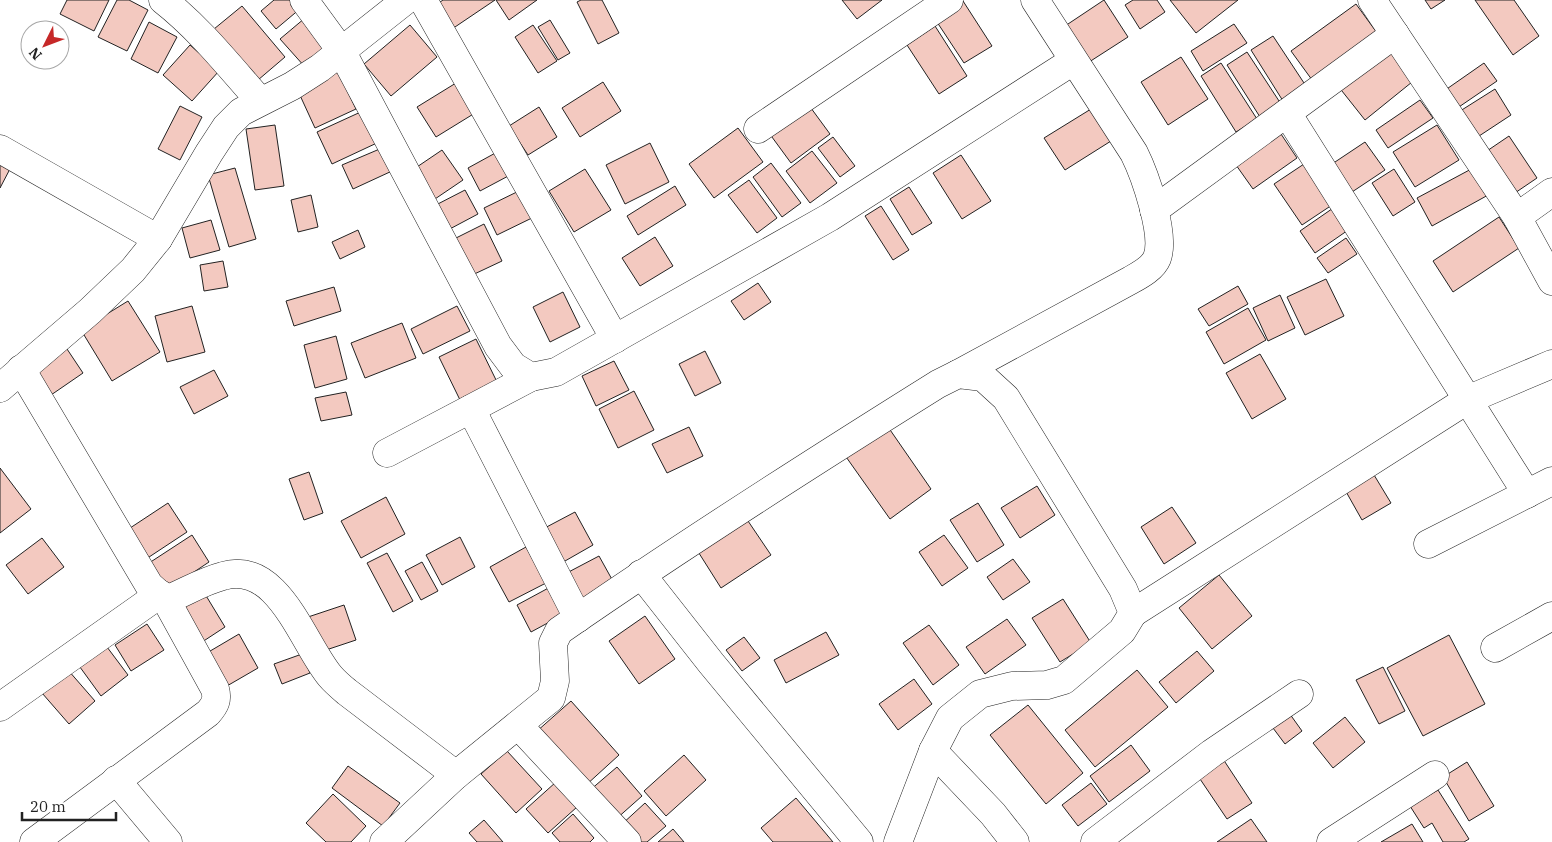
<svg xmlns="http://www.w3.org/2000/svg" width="1552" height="842" font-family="'IBM Plex Serif',serif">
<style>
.building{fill:#f3c9c0;stroke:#222}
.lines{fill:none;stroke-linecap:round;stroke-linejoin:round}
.minor-casing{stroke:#222;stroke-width:29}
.minor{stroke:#fff;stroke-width:28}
</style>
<rect width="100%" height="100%" fill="#fff"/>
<g class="building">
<polygon points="67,0 109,0 94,31 60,14"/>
<polygon points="117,0 129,0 148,10 127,51 98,37"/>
<polygon points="274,0 294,0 301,8 276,29 261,11"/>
<polygon points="443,0 495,0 452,29 436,5"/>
<polygon points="496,0 537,0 509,20"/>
<polygon points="581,0 602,0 619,33 598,44 577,2"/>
<polygon points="842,0 882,0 857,19"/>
<polygon points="1104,0 1128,37 1086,64 1062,28"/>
<polygon points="1133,0 1157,0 1165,12 1140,29 1125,5"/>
<polygon points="1170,0 1238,0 1196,33"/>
<polygon points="1425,0 1445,0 1431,9"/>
<polygon points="1475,0 1514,0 1539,36 1513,55"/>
<polygon points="963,1 992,46 964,63 935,19"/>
<polygon points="1356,4 1380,37 1315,84 1291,51"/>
<polygon points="242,6 285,57 258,80 214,29"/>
<polygon points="305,18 329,47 305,67 280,39"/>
<polygon points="550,20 570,53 558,60 538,27"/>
<polygon points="149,22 177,37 158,73 131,59"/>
<polygon points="1234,24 1247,43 1203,71 1191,51"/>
<polygon points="410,25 437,57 391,96 364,64"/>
<polygon points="533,25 557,61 538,73 515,37"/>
<polygon points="935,26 967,76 939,94 907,45"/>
<polygon points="1273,36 1306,86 1283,101 1251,50"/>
<polygon points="1390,43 1417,78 1365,120 1338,86"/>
<polygon points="190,45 219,71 192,101 163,75"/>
<polygon points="1247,52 1281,104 1260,117 1227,65"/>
<polygon points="1181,57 1208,99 1168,125 1141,82"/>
<polygon points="1221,63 1257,119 1236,132 1201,76"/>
<polygon points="1484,63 1497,81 1453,111 1441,93"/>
<polygon points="338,72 356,109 315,128 298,91"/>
<polygon points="603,82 621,111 580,137 562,108"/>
<polygon points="456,83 475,113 436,137 417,107"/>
<polygon points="1495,89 1511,115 1473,140 1457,113"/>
<polygon points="1420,100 1433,118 1388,148 1376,130"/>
<polygon points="808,104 830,134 791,163 769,133"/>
<polygon points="180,106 202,117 180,160 158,149"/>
<polygon points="539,107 557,137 528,155 509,126"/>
<polygon points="1091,109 1111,141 1065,170 1044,138"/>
<polygon points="365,110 379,142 332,164 317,132"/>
<polygon points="275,125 284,186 255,190 246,129"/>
<polygon points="1437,125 1459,160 1415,187 1393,152"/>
<polygon points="738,128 763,162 714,198 689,164"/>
<polygon points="1281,134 1297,158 1253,189 1236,165"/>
<polygon points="1509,136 1537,178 1509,197 1481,155"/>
<polygon points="833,137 855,166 840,177 818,148"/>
<polygon points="1365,142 1385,170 1349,194 1329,166"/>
<polygon points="650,143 669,182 625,204 606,165"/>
<polygon points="382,148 392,171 353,189 342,165"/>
<polygon points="442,150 463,180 432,201 411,171"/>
<polygon points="499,151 512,174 480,191 468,168"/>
<polygon points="812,151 837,183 810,203 786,171"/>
<polygon points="961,155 991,201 962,219 933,173"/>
<polygon points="0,161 11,167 0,188"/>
<polygon points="1307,162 1335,203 1302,225 1274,184"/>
<polygon points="771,163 801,203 782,217 753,177"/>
<polygon points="1475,167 1490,194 1432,226 1417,198"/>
<polygon points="235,168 256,239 229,247 208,175"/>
<polygon points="585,169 611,210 574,232 549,191"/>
<polygon points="1394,169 1415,202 1393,216 1372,183"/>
<polygon points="749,180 777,218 757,233 728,195"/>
<polygon points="675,186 686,205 638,235 627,216"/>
<polygon points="909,187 932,223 912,235 890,199"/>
<polygon points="523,189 536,216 497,235 484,208"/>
<polygon points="465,190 478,214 446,231 432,207"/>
<polygon points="311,195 318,227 298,232 291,200"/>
<polygon points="1339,204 1354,226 1315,253 1300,231"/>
<polygon points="881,206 909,250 893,260 865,216"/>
<polygon points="1499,217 1519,248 1453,292 1433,261"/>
<polygon points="211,220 220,250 190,258 182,228"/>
<polygon points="484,224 502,261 468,277 450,241"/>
<polygon points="358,230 365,247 340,259 332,242"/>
<polygon points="655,237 673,266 640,286 622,258"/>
<polygon points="1346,238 1357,254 1328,273 1317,258"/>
<polygon points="223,261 228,287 204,291 200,265"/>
<polygon points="1326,279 1344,316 1305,335 1287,297"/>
<polygon points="758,283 771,302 744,320 731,301"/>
<polygon points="1238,286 1248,304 1209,326 1198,309"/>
<polygon points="334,287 341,311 294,326 286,301"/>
<polygon points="563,292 580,327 550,342 533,307"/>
<polygon points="1280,295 1295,328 1268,341 1253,308"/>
<polygon points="128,301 160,352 112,381 81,330"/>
<polygon points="192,306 205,352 167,362 155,316"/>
<polygon points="457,306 470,331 423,354 411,329"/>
<polygon points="1248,308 1266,340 1224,364 1206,332"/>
<polygon points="402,323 416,358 365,378 351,343"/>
<polygon points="336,336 347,379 315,388 304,345"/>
<polygon points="476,339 498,384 461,402 439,357"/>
<polygon points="65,346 83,373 51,395 32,368"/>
<polygon points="705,351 721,383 695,396 679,364"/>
<polygon points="1260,354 1286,399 1252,419 1226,373"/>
<polygon points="614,361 629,390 596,406 582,376"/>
<polygon points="214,370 228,396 194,414 180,387"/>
<polygon points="634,391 654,430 618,448 599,409"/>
<polygon points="346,392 352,415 321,421 315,398"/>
<polygon points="886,424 931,489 890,519 844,454"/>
<polygon points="689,427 703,456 667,473 652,444"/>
<polygon points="1368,465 1391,503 1362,520 1340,481"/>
<polygon points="0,468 31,509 0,533"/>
<polygon points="309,472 323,513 304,520 289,479"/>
<polygon points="1037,486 1055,515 1020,538 1001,508"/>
<polygon points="386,497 405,534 361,558 341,521"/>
<polygon points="168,503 187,532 143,561 124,532"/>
<polygon points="978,503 1004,545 977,562 950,520"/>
<polygon points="1172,507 1196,543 1164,564 1141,527"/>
<polygon points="575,512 593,545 558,565 539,531"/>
<polygon points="746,518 771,555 721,588 697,550"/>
<polygon points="192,535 209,562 164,592 146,565"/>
<polygon points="944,535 968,568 942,586 919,552"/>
<polygon points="460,537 475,567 442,585 426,555"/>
<polygon points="42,538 64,567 28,594 6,565"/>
<polygon points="526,547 546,583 509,602 490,567"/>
<polygon points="387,553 413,601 393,612 367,563"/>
<polygon points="599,556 614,583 576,603 561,576"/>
<polygon points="1013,559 1030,582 1003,600 987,577"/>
<polygon points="422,562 438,591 421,600 405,571"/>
<polygon points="1219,575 1252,616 1212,649 1179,608"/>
<polygon points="554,585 568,612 531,632 517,605"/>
<polygon points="205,594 225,627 196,646 175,613"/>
<polygon points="1063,599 1091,643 1060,662 1032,618"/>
<polygon points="344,605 356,640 320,652 308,617"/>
<polygon points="645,616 675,659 639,684 609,641"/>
<polygon points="1007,619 1026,645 985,674 966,647"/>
<polygon points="147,624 164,650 131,671 115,645"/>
<polygon points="929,625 959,665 933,685 903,643"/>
<polygon points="826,632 839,655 786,683 774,660"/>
<polygon points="239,634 258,668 220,690 200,657"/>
<polygon points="1449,635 1485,704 1423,736 1387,668"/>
<polygon points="744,637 760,658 742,671 726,650"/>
<polygon points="104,643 128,675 101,696 77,663"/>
<polygon points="1197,651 1214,671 1176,703 1159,682"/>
<polygon points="302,654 310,673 282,684 274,664"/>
<polygon points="1383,667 1405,711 1379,724 1356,680"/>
<polygon points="68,670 95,701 69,724 42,693"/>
<polygon points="1137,670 1168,707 1095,767 1065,730"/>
<polygon points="914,679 932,704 898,730 879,704"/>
<polygon points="571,701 619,755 585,786 536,732"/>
<polygon points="1028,705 1083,773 1046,804 990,735"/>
<polygon points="1287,710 1302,731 1285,744 1270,724"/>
<polygon points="1345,717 1365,742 1333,768 1313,743"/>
<polygon points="1131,745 1150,771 1109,802 1090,776"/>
<polygon points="507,751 542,789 516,813 481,774"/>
<polygon points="684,755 706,780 666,816 644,791"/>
<polygon points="1223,759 1252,803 1227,819 1198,776"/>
<polygon points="1467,762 1494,806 1469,821 1443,777"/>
<polygon points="348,766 400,803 383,826 332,788"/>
<polygon points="617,767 642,796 615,820 589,791"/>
<polygon points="556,782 577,807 548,833 526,809"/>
<polygon points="1091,783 1107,804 1078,826 1062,805"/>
<polygon points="1438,790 1469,839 1464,842 1443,842 1432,823 1424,828 1410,806"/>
<polygon points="333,794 366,826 351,842 326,842 306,823"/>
<polygon points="796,798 833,842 773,842 761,828"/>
<polygon points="645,803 666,826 647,842 636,842 621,825"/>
<polygon points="573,814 594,838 590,842 560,842 552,833"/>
<polygon points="1251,819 1267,842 1217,842"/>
<polygon points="484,820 503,842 477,842 469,833"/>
<polygon points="1412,824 1423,842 1381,842"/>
<polygon points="673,829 684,842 658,842"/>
</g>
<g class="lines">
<g class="minor-casing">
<g id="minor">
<path d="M163 0C200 29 229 66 260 101"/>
<polyline points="304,0 342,52 498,346 513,366 531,377 556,372 830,217 1073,61"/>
<polyline points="423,0 615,339"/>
<polyline points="1372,0 1517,217 1552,281"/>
<polyline points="1287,113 1527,494"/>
<polyline points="758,129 949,0"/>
<polyline points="0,149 158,239"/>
<polyline points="1154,210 1395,34"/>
<polyline points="1517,217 1552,192"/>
<path d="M21 369 149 585 166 600C184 593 203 581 223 576 278 559 303 644 330 676 335 682 341 687 347 692L456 775"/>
<path d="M958 374 1131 280C1140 275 1153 268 1157 258 1166 235 1145 175 1134 153L1035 0"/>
<polyline points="0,388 90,311 133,270 158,239 209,153 226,127 241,112 292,86 320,68 406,0"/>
<polyline points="471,409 578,618"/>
<polyline points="387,453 531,377"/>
<polyline points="1428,544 1552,481"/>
<polyline points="641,574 711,663 859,842"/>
<polyline points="1133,613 1467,400 1552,364"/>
<polyline points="1495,648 1552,616"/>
<polyline points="0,707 160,594"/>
<polyline points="518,725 627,842"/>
<polyline points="933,751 993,814 1015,842"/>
<polyline points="116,780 168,842"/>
<path d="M34 842 208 713C215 705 218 700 215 689L166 600"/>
<path d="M384 842 456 775 551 698 555 681 553 643 559 631C683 545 810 464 938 384L958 374 983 377 1006 398 1123 589 1133 613 1122 631 1064 680 1047 685 1012 686 980 694 950 718 933 751 898 842"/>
<polyline points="1095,842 1212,753 1299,694"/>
<polyline points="1331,842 1435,775"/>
</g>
</g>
<use href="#minor" class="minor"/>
</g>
<g transform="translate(45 45) rotate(228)"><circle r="24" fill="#ffffff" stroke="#a7a7a7"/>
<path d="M0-4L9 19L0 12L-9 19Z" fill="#c62828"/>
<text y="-8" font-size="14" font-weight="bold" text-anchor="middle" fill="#222222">N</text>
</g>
<path d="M22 812v8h94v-8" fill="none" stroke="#222222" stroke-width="2.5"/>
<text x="30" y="812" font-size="15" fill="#222222" stroke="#ffffff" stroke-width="4" paint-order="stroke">20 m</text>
</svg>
